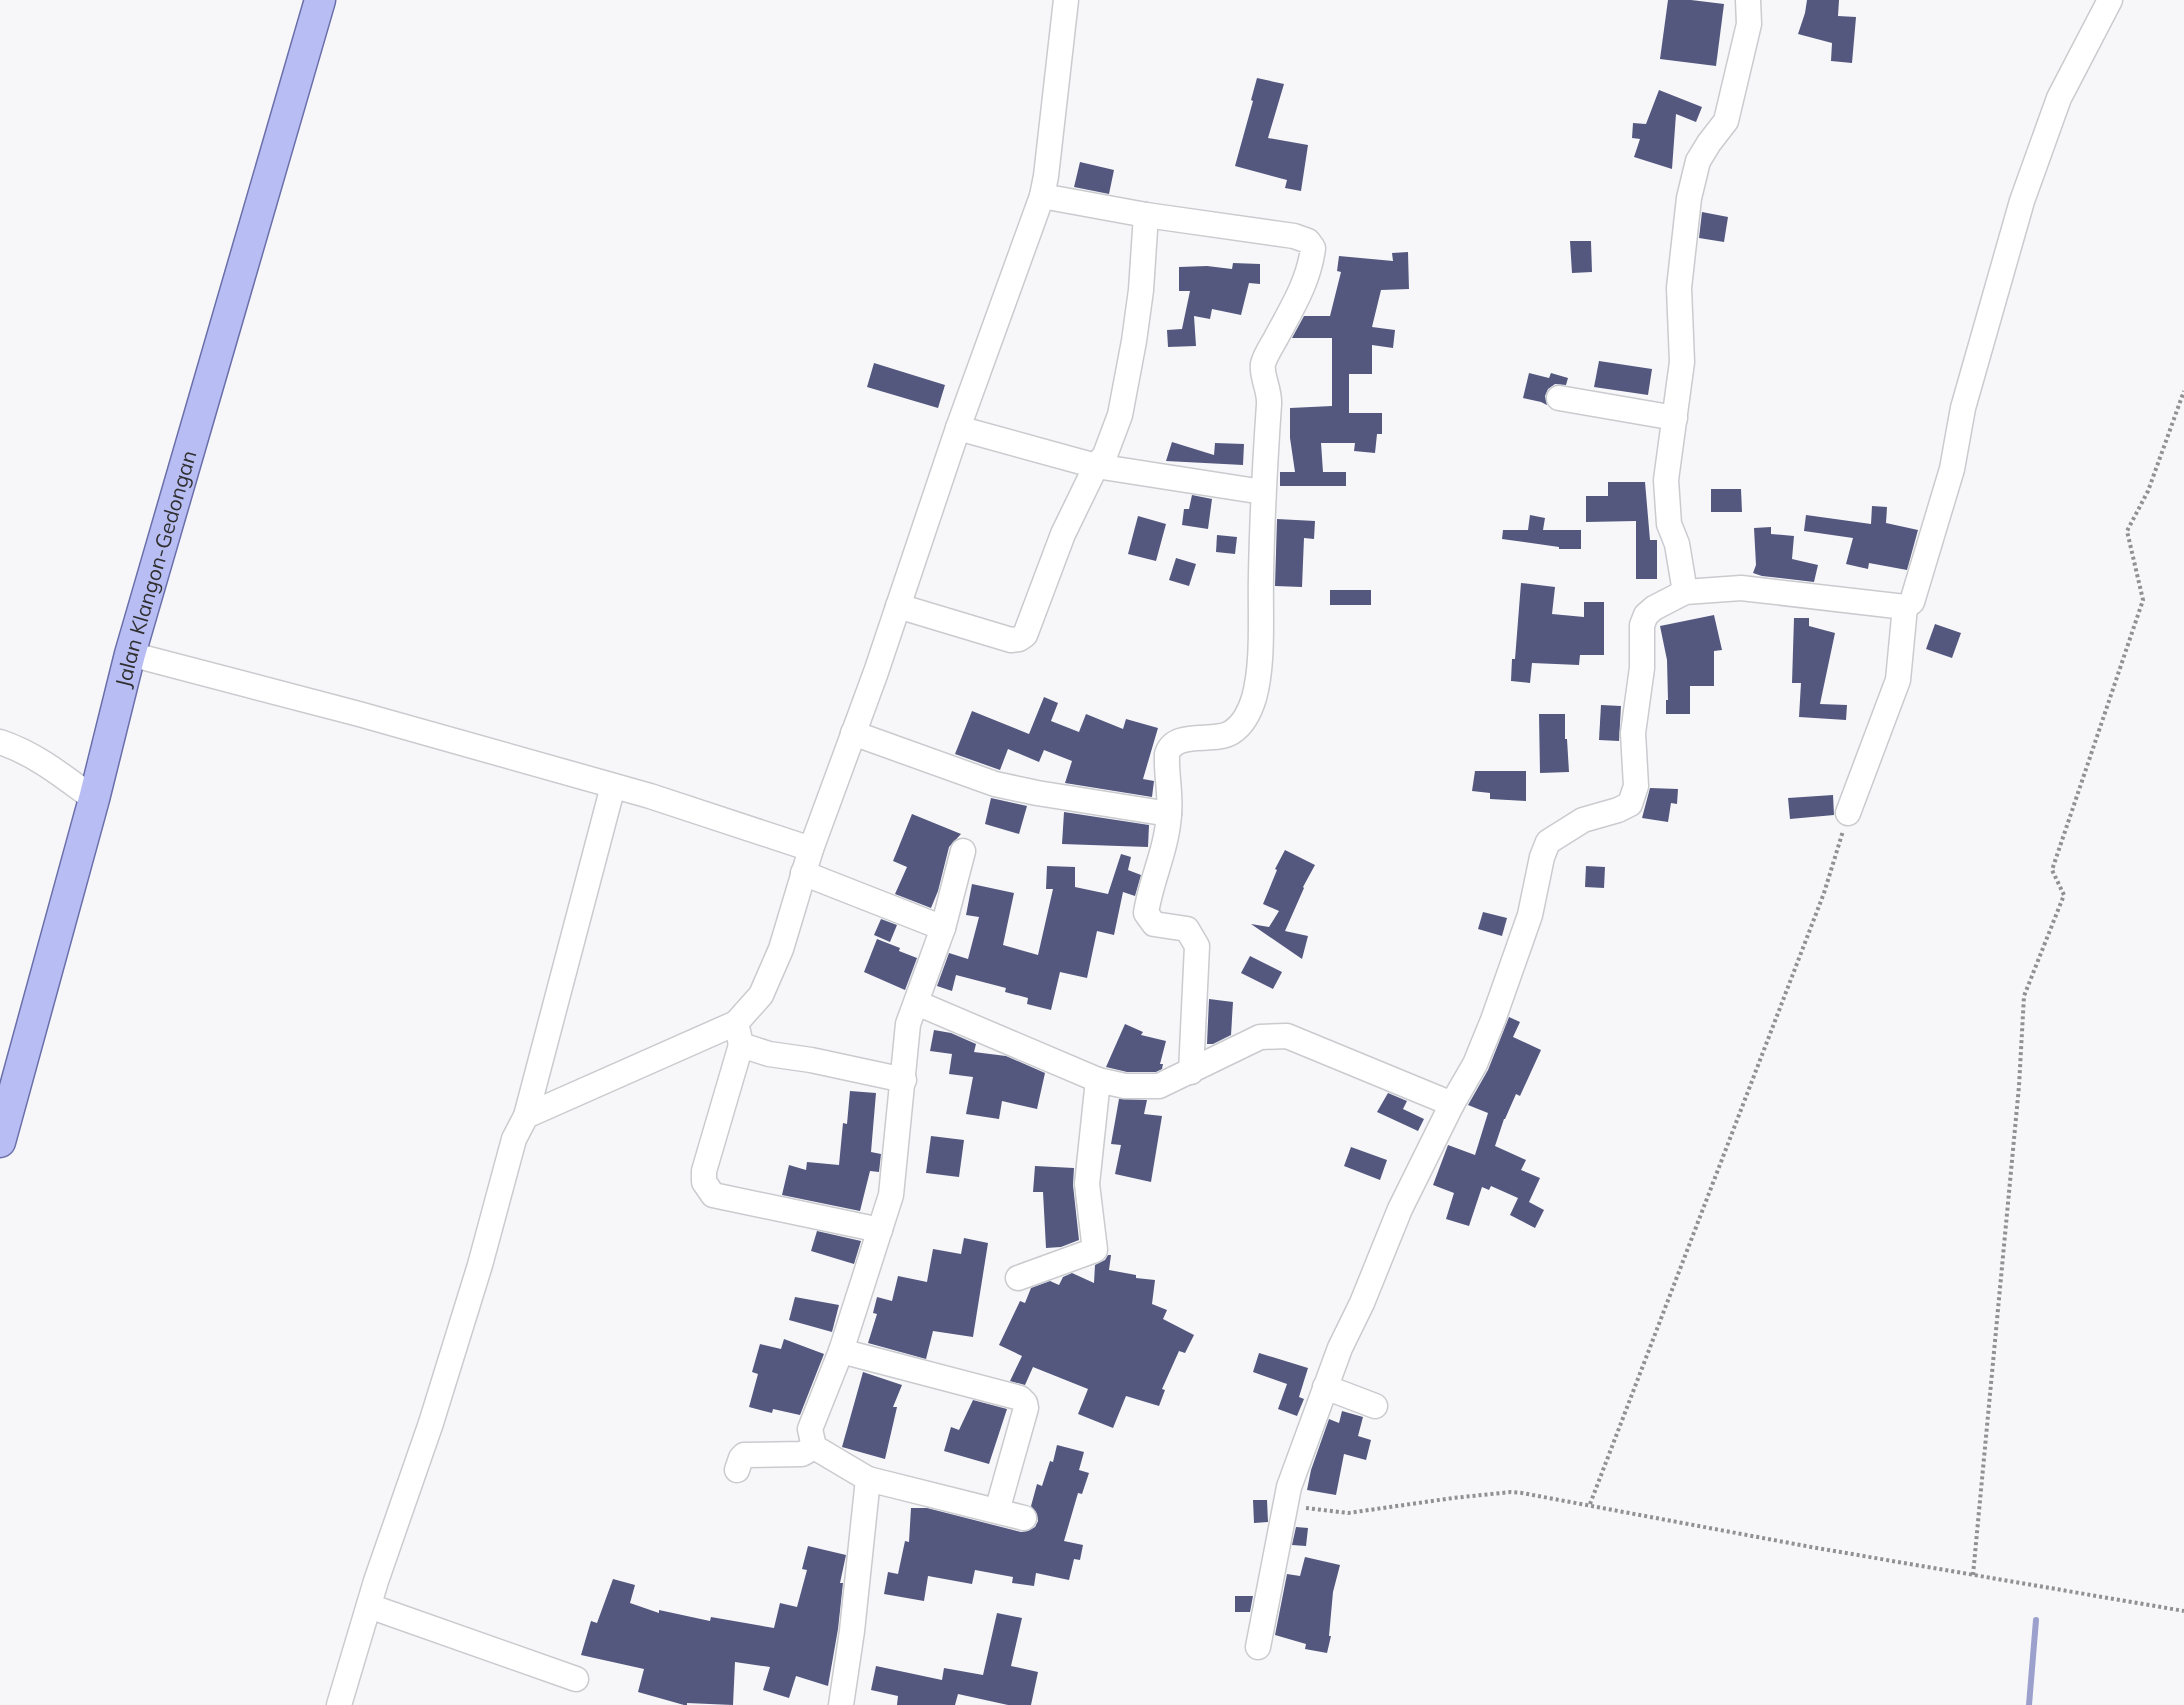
<svg xmlns="http://www.w3.org/2000/svg" width="2184" height="1705" font-family="Mulish,sans-serif">
<style>
.lines{fill:none;stroke-linecap:round;stroke-linejoin:round}
.stream{stroke:#9ba1cc;stroke-width:6}
.building{fill:#54587f}
.minor-casing{stroke:#cacbce;stroke-width:27}
.major-casing{stroke:#6a6faa;stroke-width:33}
.path{stroke:#919193;stroke-width:4;stroke-dasharray:3 3;stroke-linecap:butt}
.minor{stroke:#fff;stroke-width:24}
.major{stroke:#b8bdf3;stroke-width:30}
.labels{text-anchor:middle;dominant-baseline:central;stroke-width:6;stroke-linejoin:round;paint-order:stroke}
.street-label{font-size:21px;fill:#2f2f30;stroke:#fff}
</style>
<rect width="100%" height="100%" fill="#f7f7fa"/>
<g class="lines">
<polyline class="stream" points="2029,1705 2036,1620"/>
</g>
<g class="building">
<polygon points="1668,0 1691,0 1724,4 1716,66 1660,59"/>
<polygon points="1807,0 1839,0 1838,16 1856,17 1852,63 1831,61 1832,43 1798,34 1805,13"/>
<polygon points="1257,78 1284,84 1268,138 1308,145 1301,191 1285,188 1287,180 1235,166 1253,101 1251,100"/>
<polygon points="1659,90 1702,107 1696,122 1676,114 1672,169 1634,157 1640,139 1632,138 1633,123 1646,124"/>
<polygon points="1080,162 1114,170 1109,194 1074,187"/>
<polygon points="1702,212 1728,217 1724,242 1699,238"/>
<polygon points="1570,241 1591,241 1592,272 1572,273"/>
<polygon points="1408,252 1409,289 1381,290 1372,327 1395,330 1393,348 1372,345 1372,374 1349,374 1349,413 1382,413 1382,434 1377,434 1375,453 1354,451 1355,443 1321,443 1323,472 1346,472 1346,486 1280,486 1280,472 1295,472 1290,438 1290,408 1332,406 1332,338 1292,338 1304,316 1330,316 1341,272 1337,271 1339,256 1393,261 1392,253"/>
<polygon points="1233,263 1260,264 1260,284 1249,283 1241,315 1212,309 1210,319 1194,316 1196,346 1168,347 1167,330 1182,329 1190,291 1179,291 1179,267 1207,266 1232,269"/>
<polygon points="1599,361 1652,369 1648,395 1594,387"/>
<polygon points="874,363 945,385 938,408 867,387"/>
<polygon points="1529,373 1549,378 1551,373 1568,378 1566,385 1555,384 1548,389 1545,396 1547,405 1541,402 1523,398"/>
<polygon points="1172,442 1214,455 1215,443 1244,444 1243,465 1166,461"/>
<polygon points="1608,482 1645,482 1650,540 1657,540 1657,579 1636,579 1636,521 1586,522 1586,496 1608,496"/>
<polygon points="1711,489 1741,489 1742,512 1711,512"/>
<polygon points="1192,495 1212,499 1208,529 1182,525 1184,509 1189,509"/>
<polygon points="1872,506 1887,507 1886,523 1918,530 1907,570 1869,563 1868,569 1846,564 1853,538 1804,531 1806,515 1871,524"/>
<polygon points="1530,515 1545,518 1543,530 1581,530 1581,549 1559,549 1559,547 1502,539 1503,530 1528,530"/>
<polygon points="1138,516 1166,524 1156,561 1128,554"/>
<polygon points="1277,519 1315,521 1314,539 1304,538 1302,587 1275,586"/>
<polygon points="1771,527 1771,534 1794,536 1792,559 1818,565 1814,582 1762,576 1753,573 1756,565 1754,528"/>
<polygon points="1217,535 1237,537 1235,554 1216,552"/>
<polygon points="1176,558 1196,564 1189,586 1169,580"/>
<polygon points="1521,583 1555,587 1552,614 1584,617 1584,602 1604,602 1604,655 1580,655 1579,665 1532,663 1530,683 1511,681 1512,659 1515,659"/>
<rect x="1330" y="590" width="41" height="15"/>
<polygon points="1714,615 1722,650 1714,651 1714,686 1690,686 1690,714 1666,714 1666,700 1668,700 1667,660 1660,626"/>
<polygon points="1794,618 1809,618 1809,626 1835,633 1820,704 1847,705 1846,720 1799,717 1801,683 1792,683"/>
<polygon points="1935,624 1961,633 1952,658 1926,649"/>
<polygon points="1044,697 1058,703 1051,721 1079,732 1086,714 1123,729 1126,719 1158,728 1143,779 1154,781 1152,797 1065,783 1072,761 1044,750 1039,762 1008,749 1000,770 955,754 972,711 1029,734"/>
<polygon points="1601,705 1621,706 1619,741 1599,740"/>
<polygon points="1539,714 1565,714 1565,739 1567,739 1569,772 1540,773"/>
<polygon points="1475,771 1526,771 1526,801 1490,799 1490,793 1472,791"/>
<polygon points="1650,788 1678,789 1677,804 1671,803 1668,822 1642,818"/>
<polygon points="1833,795 1834,815 1790,819 1788,798"/>
<polygon points="991,798 1027,806 1019,834 985,824"/>
<polygon points="1064,812 1149,825 1148,847 1062,844"/>
<polygon points="912,814 961,834 949,847 938,891 931,908 895,894 907,867 893,861"/>
<polygon points="1285,850 1315,865 1303,887 1304,888 1285,931 1308,936 1302,959 1251,924 1269,927 1279,911 1263,904 1277,870 1275,869"/>
<polygon points="1121,854 1131,857 1128,870 1141,875 1135,896 1123,892 1114,935 1097,931 1087,978 1060,972 1051,1010 1027,1004 1028,998 1005,992 1006,988 956,975 952,991 937,986 949,953 968,959 979,917 966,915 972,884 1014,893 1003,945 1038,955 1053,889 1046,889 1047,866 1075,867 1075,887 1108,894"/>
<polygon points="1586,866 1605,867 1604,888 1585,887"/>
<polygon points="1483,912 1507,918 1502,936 1478,929"/>
<polygon points="881,919 897,925 890,942 874,935"/>
<polygon points="877,939 900,948 899,951 917,958 905,990 864,972"/>
<polygon points="1250,956 1282,972 1273,989 1241,973"/>
<polygon points="1209,999 1233,1002 1231,1035 1213,1044 1207,1044"/>
<polygon points="1509,1017 1520,1022 1513,1037 1541,1050 1520,1096 1516,1094 1505,1119 1504,1119 1495,1146 1526,1160 1521,1170 1540,1178 1529,1202 1544,1210 1535,1228 1510,1215 1518,1198 1491,1186 1489,1190 1482,1187 1469,1226 1446,1219 1454,1193 1433,1185 1448,1145 1475,1155 1488,1113 1468,1105 1488,1070"/>
<polygon points="1125,1024 1143,1032 1141,1035 1166,1041 1160,1064 1163,1064 1162,1069 1156,1072 1127,1072 1106,1067"/>
<polygon points="934,1030 951,1033 976,1044 974,1052 1006,1056 1045,1073 1037,1109 1002,1101 999,1119 966,1114 973,1077 949,1074 952,1054 930,1051"/>
<polygon points="850,1091 876,1093 871,1152 881,1154 879,1172 870,1171 860,1211 782,1195 789,1165 806,1170 807,1162 839,1165 843,1123 847,1124"/>
<polygon points="1388,1093 1407,1101 1403,1109 1424,1119 1418,1131 1377,1112"/>
<polygon points="1119,1099 1147,1100 1144,1114 1162,1116 1151,1182 1115,1174 1121,1145 1111,1144"/>
<polygon points="931,1136 964,1140 959,1177 926,1173"/>
<polygon points="1351,1147 1387,1160 1380,1180 1344,1166"/>
<polygon points="1035,1166 1074,1168 1073,1185 1079,1240 1061,1247 1046,1248 1043,1192 1033,1192"/>
<polygon points="817,1231 861,1241 854,1264 811,1251"/>
<polygon points="964,1238 988,1243 973,1337 933,1331 926,1359 868,1343 877,1314 873,1313 877,1297 892,1301 898,1276 927,1282 933,1249 961,1254"/>
<polygon points="1108,1255 1111,1255 1109,1270 1136,1275 1136,1278 1155,1280 1152,1304 1167,1310 1163,1319 1194,1335 1185,1353 1179,1351 1162,1389 1165,1390 1159,1406 1126,1396 1113,1428 1078,1414 1088,1389 1033,1367 1025,1385 1010,1381 1022,1356 999,1345 1020,1301 1025,1303 1031,1288 1050,1281 1059,1285 1063,1277 1072,1273 1094,1283 1095,1265 1105,1260"/>
<polygon points="795,1297 839,1305 832,1332 789,1320"/>
<polygon points="784,1339 824,1354 800,1415 773,1409 772,1413 749,1407 758,1374 752,1372 760,1344 781,1349"/>
<polygon points="1259,1353 1308,1368 1299,1397 1304,1399 1297,1416 1278,1409 1287,1384 1253,1372"/>
<polygon points="863,1372 902,1385 893,1407 897,1407 885,1459 842,1447"/>
<polygon points="973,1400 1007,1409 989,1464 944,1451 951,1427 959,1430"/>
<polygon points="1342,1411 1363,1417 1358,1436 1371,1440 1366,1460 1344,1454 1336,1495 1307,1490 1311,1470 1329,1419 1339,1423"/>
<polygon points="1057,1445 1084,1452 1079,1470 1089,1473 1082,1494 1078,1493 1064,1541 1083,1545 1080,1560 1074,1559 1069,1580 1036,1573 1034,1586 1012,1583 1013,1577 975,1570 972,1584 928,1576 924,1601 884,1594 888,1572 898,1574 905,1541 909,1542 911,1508 927,1508 1021,1532 1028,1531 1035,1527 1038,1521 1037,1514 1031,1506 1037,1484 1042,1486 1050,1461 1053,1462"/>
<polygon points="1253,1500 1267,1500 1268,1522 1254,1523"/>
<polygon points="1296,1527 1308,1528 1306,1546 1292,1545"/>
<polygon points="808,1546 846,1555 840,1583 843,1583 838,1629 828,1686 796,1676 789,1698 763,1690 770,1667 735,1662 733,1705 687,1703 687,1705 684,1705 638,1692 644,1669 581,1655 591,1621 597,1623 613,1579 635,1585 630,1603 659,1613 659,1610 710,1621 711,1617 774,1628 780,1603 797,1607 807,1570 802,1569"/>
<polygon points="1305,1557 1340,1565 1333,1592 1329,1636 1331,1636 1327,1653 1305,1649 1306,1644 1275,1635 1287,1574 1300,1576"/>
<polygon points="1235,1596 1253,1596 1250,1612 1235,1612"/>
<polygon points="997,1613 1022,1618 1011,1666 1038,1672 1031,1705 1008,1705 958,1694 955,1705 897,1705 898,1696 871,1690 876,1666 942,1680 944,1668 983,1675"/>
</g>
<g class="lines">
<g class="minor-casing">
<g id="minor">
<path d="M1042 196 1146 215 1294 236 1308 241 1313 248C1309 281 1292 308 1277 336 1273 344 1265 355 1263 364 1261 376 1270 390 1269 404 1265 462 1262 519 1261 576 1260 614 1264 662 1254 698 1250 711 1243 725 1232 732 1215 744 1175 729 1167 754 1166 774 1171 794 1169 814 1167 849 1151 880 1146 913L1154 924 1187 929 1197 946 1191 1072"/>
<polyline points="1559,398 1675,418"/>
<polyline points="958,428 1096,466 1263,492"/>
<polyline points="1685,592 1677,544 1669,524 1666,480 1682,362 1679,288 1689,198 1698,161 1709,143 1726,121 1749,24 1748,0"/>
<polyline points="898,606 1011,640 1019,639 1025,635 1063,534 1096,466 1105,455 1120,415 1134,341 1141,290 1146,215"/>
<polyline points="130,654 359,714 650,796 811,849"/>
<polyline points="853,733 995,784 1037,793 1169,814"/>
<path d="M0 742C36 754 64 777 94 799"/>
<polyline points="1848,813 1898,680 1905,607"/>
<polyline points="803,873 943,928"/>
<polyline points="917,1003 1098,1080 1125,1086 1159,1086 1260,1037 1287,1036 1452,1104"/>
<polyline points="738,1031 741,1045 769,1054 811,1060 904,1080"/>
<polyline points="741,1045 704,1171 704,1182 713,1195 880,1230"/>
<polyline points="526,1116 613,786"/>
<polyline points="1018,1278 1095,1250 1087,1184 1098,1080"/>
<polyline points="841,1351 1020,1398 1025,1403 1026,1408 997,1511"/>
<polyline points="1325,1387 1375,1406"/>
<polyline points="737,1470 741,1458 744,1455 802,1454 814,1447"/>
<polyline points="868,1479 1024,1518"/>
<polyline points="369,1606 576,1679"/>
<polyline points="1258,1647 1289,1487 1340,1348 1362,1303 1400,1209 1452,1104 1475,1064 1493,1020 1530,915 1542,857 1548,842 1583,820 1618,810 1630,804 1636,786 1633,733 1642,668 1642,625 1646,615 1654,608 1685,592 1741,588 1905,607 1912,602 1952,469 1963,408 2022,201 2059,98 2110,0"/>
<polyline points="339,1705 376,1581 431,1423 480,1265 514,1139 526,1116 736,1023 761,995 781,949 811,849 876,672 958,428 1042,196 1046,176 1066,0"/>
<polyline points="841,1705 852,1631 868,1479 814,1447 810,1429 841,1351 891,1195 908,1024 943,928 963,851"/>
</g>
</g>
<g class="major-casing">
<g id="major">
<path id="s1" d="M0 1142 94 799 130 654 320 0"/>
</g>
</g>
<g class="path">
<polyline points="1590,1504 1824,893 1843,831"/>
<polyline points="1306,1508 1348,1513 1453,1498 1511,1492 1522,1493 1811,1547 2184,1611"/>
<polyline points="1973,1575 2019,1086 2024,996 2064,895 2052,870 2143,600 2127,531 2148,491 2184,391"/>
</g>
<use href="#minor" class="minor"/>
<use href="#major" class="major"/>
</g>
<g class="labels">
<g class="street-label">
<text stroke="none"><textPath href="#s1" startOffset="594">Jalan Klangon-Gedongan</textPath></text>
</g>
</g>
</svg>
